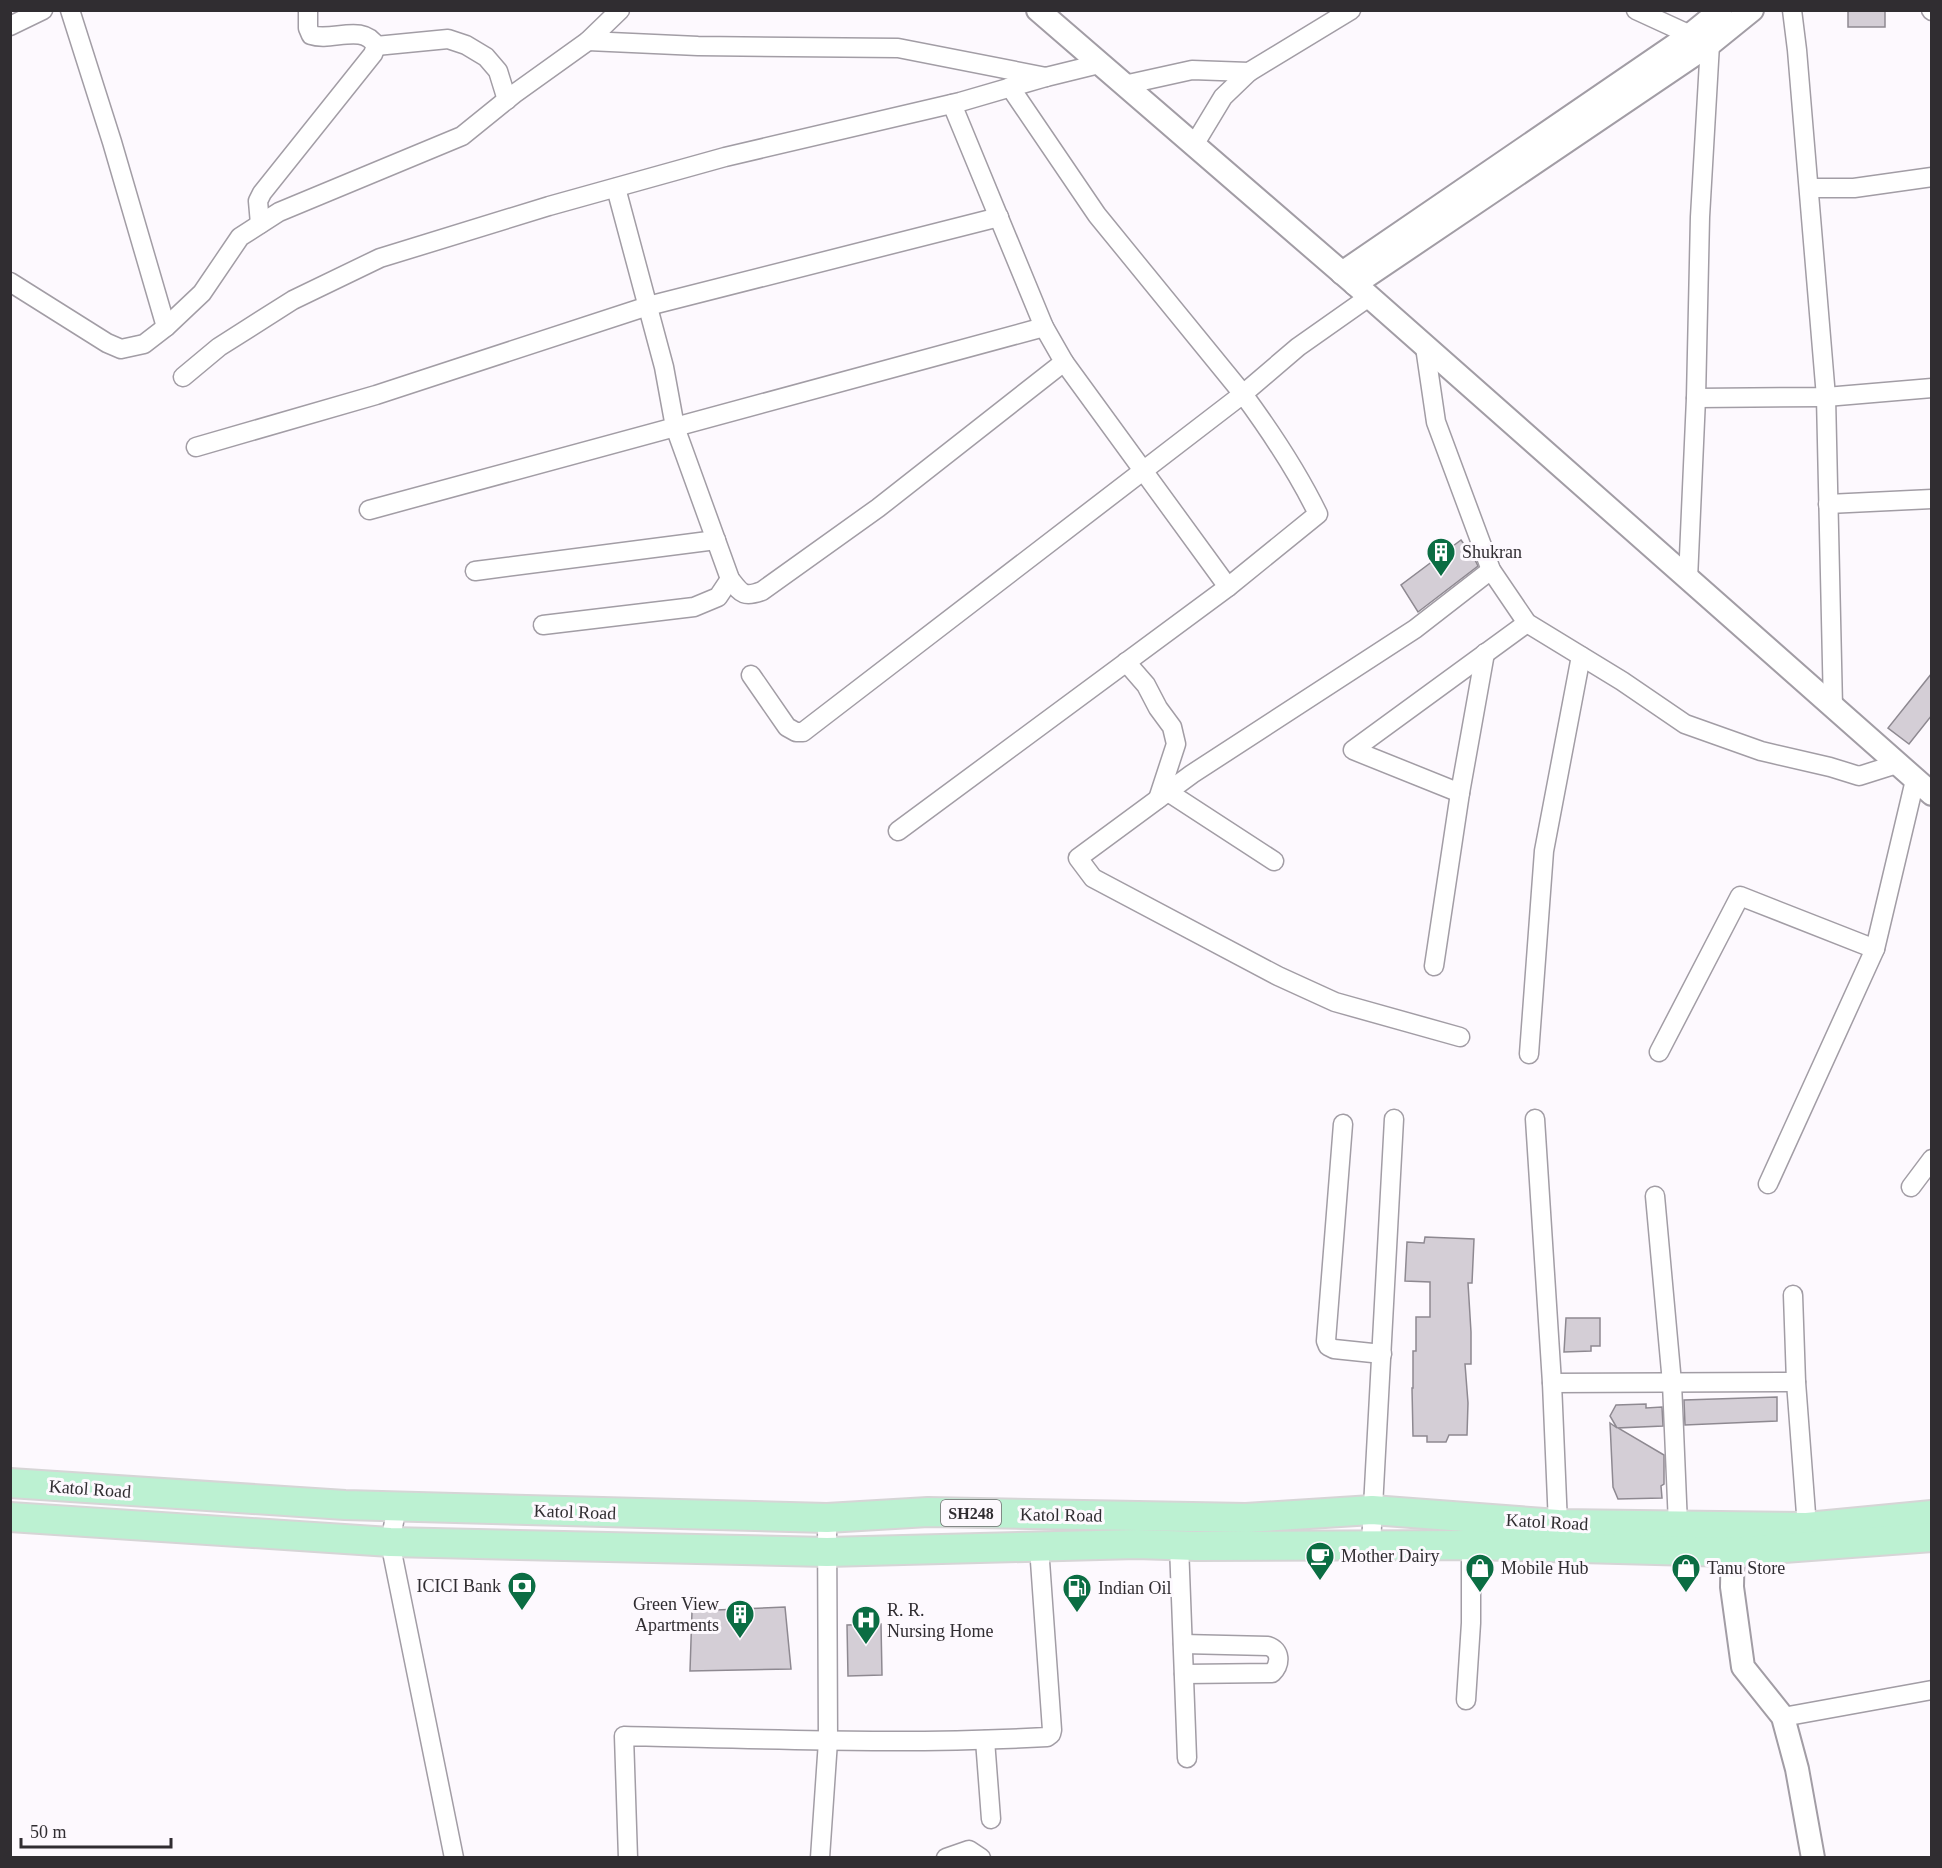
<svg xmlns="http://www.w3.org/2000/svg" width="1942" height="1868" font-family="Georgia,serif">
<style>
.building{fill:#d4ced6;stroke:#8e8991;stroke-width:1.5}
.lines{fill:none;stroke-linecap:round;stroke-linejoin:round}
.minor-casing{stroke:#a29da5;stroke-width:21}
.tertiary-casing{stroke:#a29da5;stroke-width:26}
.primary-casing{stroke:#d6d5d6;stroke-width:32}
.minor{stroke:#fff;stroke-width:18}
.tertiary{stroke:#fff;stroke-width:22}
.primary{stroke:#bcf1d2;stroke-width:28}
.labels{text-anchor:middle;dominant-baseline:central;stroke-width:6;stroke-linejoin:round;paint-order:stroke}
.shield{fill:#fdf9fe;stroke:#6e6a6e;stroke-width:1.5}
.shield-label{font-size:16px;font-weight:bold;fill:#302d31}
.poi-label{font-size:18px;fill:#302d31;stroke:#fdf9fe;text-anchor:start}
.street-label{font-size:18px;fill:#302d31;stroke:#fdf9fe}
</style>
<rect width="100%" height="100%" fill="#fdf9fe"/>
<g class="building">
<rect x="1848" y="10" width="37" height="17"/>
<polygon points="1461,540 1475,560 1478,566 1418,612 1401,585"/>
<polygon points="1932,673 1932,715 1909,744 1888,728"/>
<polygon points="1425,1237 1474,1239 1472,1283 1468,1283 1471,1332 1471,1364 1465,1364 1468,1403 1467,1435 1449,1435 1446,1442 1427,1442 1427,1436 1413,1436 1412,1388 1413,1388 1413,1351 1416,1351 1416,1317 1430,1317 1430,1282 1405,1281 1407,1242 1424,1243"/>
<polygon points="1566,1318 1600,1318 1600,1346 1591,1346 1591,1351 1564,1352"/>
<polygon points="1777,1397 1777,1421 1685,1425 1684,1400"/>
<polygon points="1646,1404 1646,1408 1662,1407 1663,1426 1618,1428 1664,1455 1664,1484 1661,1486 1662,1498 1618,1499 1613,1487 1610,1423 1617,1428 1610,1416 1616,1405"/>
<polygon points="785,1607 791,1669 690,1671 692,1611"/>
<polygon points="881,1624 882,1675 848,1676 847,1625"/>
</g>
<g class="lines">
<g class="minor-casing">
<g id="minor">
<polyline points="70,10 112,142 166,327"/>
<polyline points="1636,10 1710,44 1700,217 1696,398 1688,579"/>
<polyline points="1792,10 1797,50 1826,397 1833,707"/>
<polyline points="1931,10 1932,11"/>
<polyline points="10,26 43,10"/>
<polyline points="588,41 698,46 898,48 1046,77 1099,64"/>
<polyline points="376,46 448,39 466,45 486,57 498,71 507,100"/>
<polyline points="1124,85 1192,70 1249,72 1351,10"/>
<polyline points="1010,87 1097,215 1243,394 1298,347 1369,297"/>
<polyline points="1194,145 1223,97 1249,72"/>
<path d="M616 188 664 367 675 427 730 579C741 593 743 598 762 591L878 508 1064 362 1044 327 952 104"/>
<polyline points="1809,188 1854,188 1932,177"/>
<path d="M260 224 258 201 262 193 373 54 376 46C363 23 332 42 311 35L308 28V10"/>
<polyline points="10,282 107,343 121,349 144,344 166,327 202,293 240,237 279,212 462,136 514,94 588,41 620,10"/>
<polyline points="1425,347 1436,422 1491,570 1527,623 1622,681 1685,724 1761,751 1830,767 1859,776 1897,764"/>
<polyline points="1064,362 1228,587"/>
<polyline points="183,377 219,347 293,300 380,258 549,206 725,157 960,102 1046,77"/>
<polyline points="1696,398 1826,397 1932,388"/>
<polyline points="196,447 376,395 648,306 999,217"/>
<polyline points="1828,504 1932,499"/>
<polyline points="369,510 1044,327"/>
<polyline points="475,571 716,540"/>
<polyline points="543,625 694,607 718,597 730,579"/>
<polyline points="1126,662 1146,685 1158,708 1172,727 1176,744 1158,799"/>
<path d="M751 675 787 727 796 732H803L1243 394C1271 432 1297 471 1318 514L1228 587 898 831"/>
<polyline points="1168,792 1274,861"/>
<polyline points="1460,793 1353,750 1527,623"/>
<polyline points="1434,966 1460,793 1485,653"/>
<polyline points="1460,1037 1335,1002 1278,976 1093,878 1078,858 1192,774 1415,629 1491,570"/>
<polyline points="1659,1052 1740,896 1875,949 1915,780"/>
<polyline points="1529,1054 1544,851 1581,656"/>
<polyline points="1535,1119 1552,1383 1558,1524"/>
<polyline points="1343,1124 1326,1341 1328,1346 1334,1349 1382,1354"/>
<polyline points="1768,1184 1875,949"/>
<polyline points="1911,1187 1932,1159"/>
<polyline points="1655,1196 1672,1383 1678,1525"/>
<polyline points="1796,1382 1807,1527"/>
<polyline points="1552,1383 1796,1382 1793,1295"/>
<polyline points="397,1507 390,1542 454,1858"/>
<polyline points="1371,1544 1394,1119"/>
<polyline points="1179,1545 1187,1758"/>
<path d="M1183 1644 1268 1646C1281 1650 1281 1664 1272 1673L1184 1674"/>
<polyline points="1466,1700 1471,1623 1471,1545"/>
<polyline points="1783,1717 1932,1690"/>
<polyline points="985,1740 991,1819"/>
<path d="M628 1858 624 1736C765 1739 906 1745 1047 1737L1051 1734 1052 1730 1039 1547"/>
<polyline points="820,1858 828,1741 827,1518"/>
<polyline points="946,1858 969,1850 981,1858"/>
</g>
</g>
<g class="tertiary-casing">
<g id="tertiary">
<polyline points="1038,10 1355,284 1932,794"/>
<polyline points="1342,273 1690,35 1721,10"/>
<polyline points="1355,284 1710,44 1752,10"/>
<polyline points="1733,1535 1732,1587 1743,1667 1783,1717 1797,1769 1813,1858"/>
</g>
</g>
<g class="primary-casing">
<g id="primary">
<polyline points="10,1483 345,1505 827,1518 928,1512 1246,1518 1372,1510 1558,1524 1807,1527 1932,1515"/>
<polyline points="10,1517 390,1542 827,1552 1137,1544 1196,1546 1471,1545 1731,1552 1932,1537"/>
</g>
</g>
<use href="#minor" class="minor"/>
<use href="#tertiary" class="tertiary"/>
<use href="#primary" class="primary"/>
</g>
<defs>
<g id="building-pin" transform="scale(1.5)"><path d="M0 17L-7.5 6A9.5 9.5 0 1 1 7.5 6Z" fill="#0b6d43" stroke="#fdf9fe"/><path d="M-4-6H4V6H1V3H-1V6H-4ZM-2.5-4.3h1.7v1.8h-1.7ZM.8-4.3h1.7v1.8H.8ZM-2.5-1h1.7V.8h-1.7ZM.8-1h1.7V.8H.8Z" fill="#fff"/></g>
<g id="cafe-pin" transform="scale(1.5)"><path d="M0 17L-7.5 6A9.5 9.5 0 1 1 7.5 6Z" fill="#0b6d43" stroke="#fdf9fe"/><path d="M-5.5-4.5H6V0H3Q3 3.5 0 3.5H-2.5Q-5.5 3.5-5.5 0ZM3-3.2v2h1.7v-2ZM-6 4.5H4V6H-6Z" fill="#fff"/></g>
<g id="shop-pin" transform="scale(1.5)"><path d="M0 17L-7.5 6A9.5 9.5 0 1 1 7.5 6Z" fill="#0b6d43" stroke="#fdf9fe"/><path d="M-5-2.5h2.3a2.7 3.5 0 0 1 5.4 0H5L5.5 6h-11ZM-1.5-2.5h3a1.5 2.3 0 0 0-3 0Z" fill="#fff"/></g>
<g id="bank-pin" transform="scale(1.5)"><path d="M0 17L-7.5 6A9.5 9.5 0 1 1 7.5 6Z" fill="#0b6d43" stroke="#fdf9fe"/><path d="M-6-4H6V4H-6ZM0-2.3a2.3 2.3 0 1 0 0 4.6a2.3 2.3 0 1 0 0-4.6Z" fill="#fff"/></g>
<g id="fuel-pin" transform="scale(1.5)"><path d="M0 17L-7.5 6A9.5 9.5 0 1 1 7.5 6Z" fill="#0b6d43" stroke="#fdf9fe"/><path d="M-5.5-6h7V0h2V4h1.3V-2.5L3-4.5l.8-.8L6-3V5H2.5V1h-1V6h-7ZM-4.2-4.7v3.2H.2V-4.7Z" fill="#fff"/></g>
<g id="hospital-pin" transform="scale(1.5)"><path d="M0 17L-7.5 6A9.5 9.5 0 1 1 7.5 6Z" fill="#0b6d43" stroke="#fdf9fe"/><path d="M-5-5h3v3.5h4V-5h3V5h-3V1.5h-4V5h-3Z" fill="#fff"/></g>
</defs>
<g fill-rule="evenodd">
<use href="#building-pin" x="1441" y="552"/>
<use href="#cafe-pin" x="1320" y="1556"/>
<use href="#shop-pin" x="1480" y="1568"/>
<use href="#shop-pin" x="1686" y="1568"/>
<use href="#bank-pin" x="522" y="1586"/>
<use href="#fuel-pin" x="1077" y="1588"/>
<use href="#building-pin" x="740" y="1614"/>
<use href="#hospital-pin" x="866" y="1620"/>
</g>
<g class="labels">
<rect class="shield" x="941" y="1500" width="60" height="26" rx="4.5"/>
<g class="shield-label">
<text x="971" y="1513">SH248</text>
</g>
<g class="poi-label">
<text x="1462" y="552">Shukran</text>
<text x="1341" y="1556">Mother Dairy</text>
<text x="1501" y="1568">Mobile Hub</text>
<text x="1707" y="1568">Tanu Store</text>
<text x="501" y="1586" text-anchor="end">ICICI Bank</text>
<text x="1098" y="1588">Indian Oil</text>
<text x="719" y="1604" text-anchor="end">Green View<tspan x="719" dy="21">Apartments</tspan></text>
<text x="887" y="1610">R. R.<tspan x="887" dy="21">Nursing Home</tspan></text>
</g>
<g class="street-label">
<text transform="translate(90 1489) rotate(4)">Katol Road</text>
<text transform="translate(575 1512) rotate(2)">Katol Road</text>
<text transform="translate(1061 1515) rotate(1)">Katol Road</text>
<text transform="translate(1547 1522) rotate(3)">Katol Road</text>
</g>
</g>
<rect width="1942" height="1868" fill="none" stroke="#302d31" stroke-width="24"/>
<path d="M21 1838v9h150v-9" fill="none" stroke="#302d31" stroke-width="3"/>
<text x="30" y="1838" font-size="18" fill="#302d31" stroke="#fdf9fe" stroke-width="4.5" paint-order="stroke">50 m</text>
</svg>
